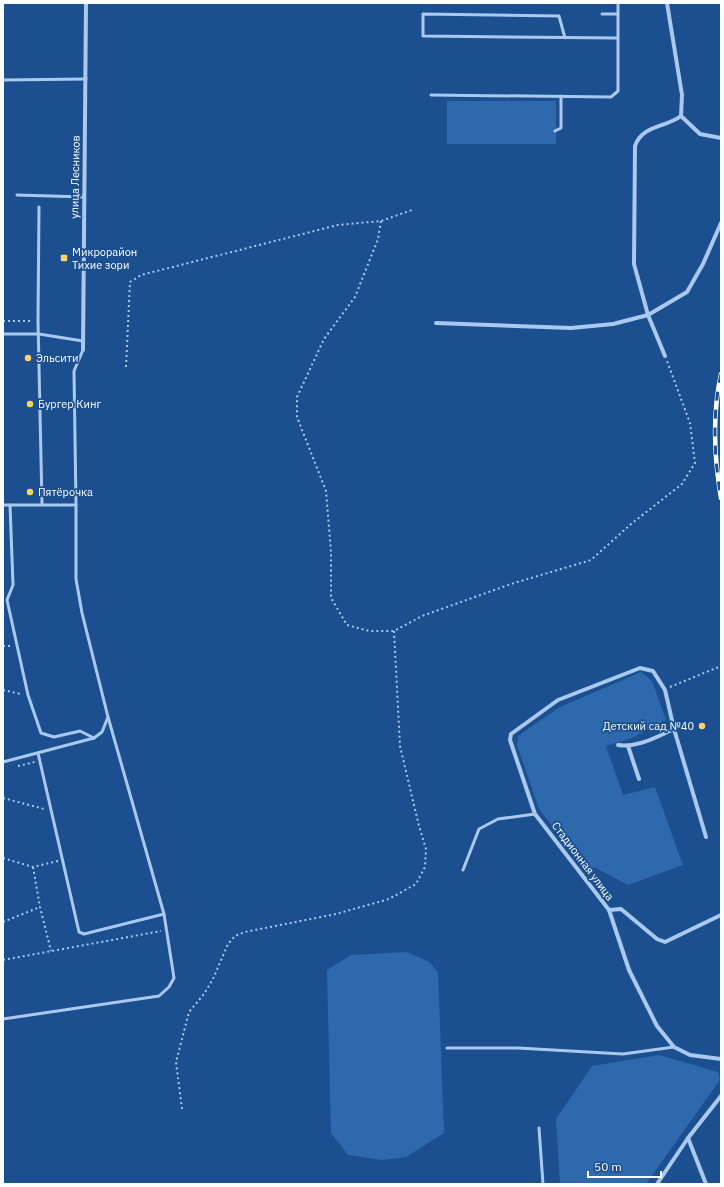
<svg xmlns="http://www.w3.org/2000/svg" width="724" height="1187" font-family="'IBM Plex Sans',sans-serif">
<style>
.green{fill:#2e69ad}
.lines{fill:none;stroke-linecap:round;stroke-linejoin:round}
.path{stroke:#a9c9ee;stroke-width:2;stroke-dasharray:2 3;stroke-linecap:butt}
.lane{stroke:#a9c9ee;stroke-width:3}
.street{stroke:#a9c9ee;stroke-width:4}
.rail-casing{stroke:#fff;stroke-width:4.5}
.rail{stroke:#1b4f8f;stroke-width:3;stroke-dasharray:9;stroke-linecap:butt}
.poi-dot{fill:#ffd166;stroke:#1b4f8f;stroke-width:1.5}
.labels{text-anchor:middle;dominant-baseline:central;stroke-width:3.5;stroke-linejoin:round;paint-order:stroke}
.street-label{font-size:11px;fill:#fff;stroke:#1b4f8f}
.poi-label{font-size:11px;fill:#fff;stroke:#1b4f8f;text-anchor:start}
</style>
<rect width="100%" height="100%" fill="#1b4f8f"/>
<g class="green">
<rect x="447" y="101" width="109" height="43"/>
<polygon points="641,672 652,681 666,720 632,738 606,746 623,795 655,787 683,865 628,885 596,868 584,866 539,809 517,745 518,736 558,708"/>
<polygon points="407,952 429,962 438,972 444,1133 406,1157 383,1160 348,1155 331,1133 327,970 351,955"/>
<polygon points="659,1055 718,1072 720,1080 646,1184 560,1184 556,1119 592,1066"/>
</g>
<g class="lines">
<g class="path">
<polyline points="381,221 378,239 355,297 324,339 297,397 297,417 326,491 331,552 331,598 347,625 369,631 394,631 422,616 511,584 591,560 631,524 682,484 695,463 690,423 667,361"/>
<polyline points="3,321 33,321"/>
<polyline points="126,367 130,282 141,275 338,225 381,221 412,210"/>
<polyline points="3,646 12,646"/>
<polyline points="670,687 721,666"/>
<polyline points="3,690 21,694"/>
<polyline points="18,766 35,762"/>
<polyline points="3,798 44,809"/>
<polyline points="3,858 33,867 58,861"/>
<polyline points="33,867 40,907 51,951"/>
<polyline points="3,922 40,907"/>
<polyline points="3,960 161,931"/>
<polyline points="182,1109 176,1062 189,1012 204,994 213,979 228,944 235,936 245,932 336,914 389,899 416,884 425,867 426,849 419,826 400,746 394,631"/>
</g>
<g class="lane">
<polyline points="602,14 618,14"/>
<polyline points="565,38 559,16 423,14 423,36 617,38"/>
<polyline points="3,80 86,79"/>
<polyline points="431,95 611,97 618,91 618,3"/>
<polyline points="555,131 561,128 561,96"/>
<polyline points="17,195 84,197"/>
<polyline points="39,207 38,321 42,504"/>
<polyline points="3,334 39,334 83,341"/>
<polyline points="3,505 76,505 76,579 82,613 108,717 102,732 94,738 3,762"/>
<polyline points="10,505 13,585 7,600 28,695 41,733 54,737 80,731 94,738"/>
<polyline points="76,505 74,371 83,350"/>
<polyline points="38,753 79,932 84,934 164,914"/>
<polyline points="463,870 479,829 498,819 535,814"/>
<polyline points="3,1019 159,996 169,987 174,978 164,914 108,717"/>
<polyline points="447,1048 518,1048 623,1054 674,1047"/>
<polyline points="539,1128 543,1184"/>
</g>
<g class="street">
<polyline points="681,116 700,134 721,138"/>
<polyline points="436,323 571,328 613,324 648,315 687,292 703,264 721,223"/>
<polyline points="83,350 86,3"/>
<path d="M665 356 648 315 634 264 635 146C642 125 665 128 681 116L682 95 667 3"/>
<path d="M618 745C638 748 656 737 674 729"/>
<polyline points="628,746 639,779"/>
<polyline points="706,837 674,729 665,690 653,671 640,668 558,700 511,734 510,740 535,814 609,910 629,970 657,1026 674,1047 690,1055 721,1059"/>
<polyline points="609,910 621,909 657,939 665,942 721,915"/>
<polyline points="688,1138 706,1184"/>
<polyline points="657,1184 688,1138 721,1096"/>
</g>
<g class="rail-casing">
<path id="rail" d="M721 374C712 415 714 457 721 498"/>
</g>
<use href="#rail" class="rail"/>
</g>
<g class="poi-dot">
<rect x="60" y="254" width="8" height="8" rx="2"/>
<circle cx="28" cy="358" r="4"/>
<circle cx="30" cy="404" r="4"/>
<circle cx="30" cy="492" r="4"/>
<circle cx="702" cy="726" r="4"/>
</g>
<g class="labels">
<g class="street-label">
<text transform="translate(75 177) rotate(-89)">улица Лесников</text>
<text transform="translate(583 861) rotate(53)">Стадионная улица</text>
</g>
<g class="poi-label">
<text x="72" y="252">Микрорайон<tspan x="72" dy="13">Тихие зори</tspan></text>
<text x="36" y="358">Эльсити</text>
<text x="38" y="404">Бургер Кинг</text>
<text x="38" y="492">Пятёрочка</text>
<text x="694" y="726" text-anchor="end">Детский сад №40</text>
</g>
</g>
<rect width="724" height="1187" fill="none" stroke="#ffffff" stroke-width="8"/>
<path d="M588 1171v6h73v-6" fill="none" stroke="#ffffff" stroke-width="2"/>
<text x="594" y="1171" font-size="12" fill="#ffffff" stroke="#1b4f8f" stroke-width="3" paint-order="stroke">50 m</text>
</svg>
